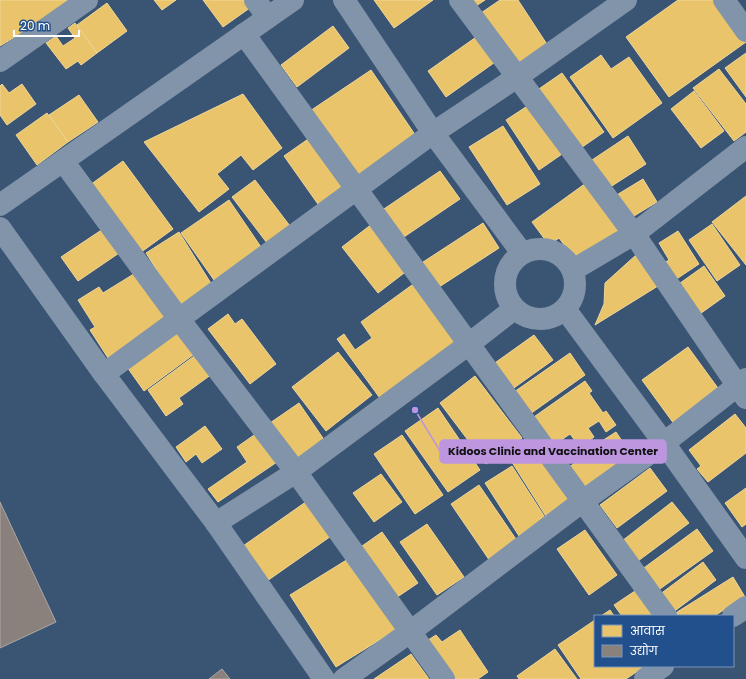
<svg xmlns="http://www.w3.org/2000/svg" width="746" height="679" font-family="Poppins,'Noto Sans Devanagari',sans-serif">
<style>
.homes{fill:#e9c46a;stroke:#f0d697}
.industry{fill:#8a817c;stroke:#ada7a3}
.lines{fill:none;stroke-linecap:round;stroke-linejoin:round}
.minor{stroke:#8194a9;stroke-width:22}
.leader{fill:none;stroke:#bd96df;stroke-width:1.5}
.callout-dot{fill:#bd96df;stroke:#21508d;stroke-width:1.5}
.callout{fill:#bd96df;stroke:#bd96df;stroke-width:1.5}
.callout-label{font-size:11px;text-anchor:middle;font-weight:bold;fill:#111}
</style>
<rect width="100%" height="100%" fill="#3a5474"/>
<g class="homes">
<polygon points="0,0 76,0 0,46"/>
<polygon points="154,0 176,0 162,10"/>
<polygon points="203,0 251,0 254,5 223,27"/>
<polygon points="374,0 433,0 394,28"/>
<polygon points="467,0 485,0 473,8"/>
<polygon points="500,0 518,0 552,52 521,73 481,13"/>
<polygon points="678,0 717,0 746,42 669,97 626,37"/>
<polygon points="107,3 127,31 97,53 77,25"/>
<polygon points="75,23 97,53 81,65 78,61 66,69 46,43 56,36 63,46 75,38 68,28"/>
<polygon points="333,26 349,48 297,87 281,65"/>
<polygon points="479,35 498,60 446,97 428,71"/>
<polygon points="746,53 746,97 725,68"/>
<polygon points="601,55 611,69 629,57 662,103 613,138 570,77"/>
<polygon points="719,69 746,104 746,132 734,141 693,88"/>
<polygon points="371,70 418,139 354,182 307,113"/>
<polygon points="562,73 604,132 575,152 533,93"/>
<polygon points="2,84 9,93 22,84 36,104 7,125 0,115 0,86"/>
<polygon points="694,91 724,131 701,148 671,109"/>
<polygon points="243,94 282,148 253,170 241,155 217,174 229,189 199,212 144,142"/>
<polygon points="79,95 98,122 68,142 49,115"/>
<polygon points="532,103 565,152 539,170 506,120"/>
<polygon points="47,113 68,142 37,165 16,135"/>
<polygon points="503,126 540,184 507,205 469,147"/>
<polygon points="628,136 646,164 604,191 586,164"/>
<polygon points="311,137 347,187 320,207 284,156"/>
<polygon points="123,161 173,229 140,253 90,185"/>
<polygon points="440,171 460,199 398,241 378,213"/>
<polygon points="643,179 657,202 629,219 615,196"/>
<polygon points="255,180 290,226 267,243 232,197"/>
<polygon points="586,183 621,230 577,262 559,238 549,245 532,222"/>
<polygon points="746,196 746,265 712,222"/>
<polygon points="229,200 261,247 214,280 181,233"/>
<polygon points="483,223 499,248 436,289 420,264"/>
<polygon points="372,224 408,270 378,293 342,247"/>
<polygon points="712,224 740,265 717,281 689,240"/>
<polygon points="109,225 125,249 78,281 61,257"/>
<polygon points="678,231 699,264 672,282 661,265 669,260 659,243"/>
<polygon points="179,232 212,285 179,306 146,253"/>
<polygon points="636,255 658,286 595,325 604,304 605,283"/>
<polygon points="704,266 725,296 697,316 676,286"/>
<polygon points="137,272 167,321 108,358 90,330 95,327 78,300 99,287 103,293"/>
<polygon points="412,285 465,341 382,401 337,339 344,334 355,350 372,338 361,322"/>
<polygon points="228,314 235,324 242,319 276,364 250,384 208,329"/>
<polygon points="180,329 197,352 144,391 127,367"/>
<polygon points="534,335 553,360 511,390 492,365"/>
<polygon points="688,347 723,395 677,428 642,380"/>
<polygon points="338,352 372,395 326,431 292,387"/>
<polygon points="570,353 585,375 530,414 514,392"/>
<polygon points="197,354 212,374 179,398 183,404 166,416 148,390"/>
<polygon points="475,376 522,438 486,464 440,403"/>
<polygon points="585,381 592,391 589,393 603,413 606,411 616,425 606,432 599,421 588,428 594,437 580,447 570,434 551,447 531,419"/>
<polygon points="299,403 329,447 296,461 270,423"/>
<polygon points="438,408 480,470 448,492 405,431"/>
<polygon points="735,414 746,428 746,453 708,482 697,469 701,466 689,450"/>
<polygon points="205,426 222,449 202,463 196,454 186,462 176,447"/>
<polygon points="616,432 632,456 582,494 566,469 593,451 591,448"/>
<polygon points="257,433 277,462 218,502 208,489 247,462 237,447"/>
<polygon points="402,435 443,495 415,514 374,454"/>
<polygon points="537,442 577,504 549,521 510,459"/>
<polygon points="512,466 546,519 519,536 485,483"/>
<polygon points="650,468 667,491 617,528 600,505"/>
<polygon points="381,474 402,502 374,522 353,493"/>
<polygon points="479,485 520,545 492,564 451,504"/>
<polygon points="746,488 746,524 742,527 725,503"/>
<polygon points="310,499 334,534 267,581 243,546"/>
<polygon points="672,502 689,523 638,561 622,541"/>
<polygon points="427,524 464,577 437,595 400,542"/>
<polygon points="697,529 713,551 657,591 641,570"/>
<polygon points="585,530 617,575 589,595 557,549"/>
<polygon points="382,532 418,583 390,602 355,551"/>
<polygon points="353,556 399,628 336,667 290,595"/>
<polygon points="703,562 716,580 672,613 659,595"/>
<polygon points="733,577 745,597 714,616 675,616 674,614"/>
<polygon points="641,587 662,616 622,616 614,605"/>
<polygon points="610,610 614,616 601,616"/>
<polygon points="595,620 595,666 645,666 626,679 581,679 558,645"/>
<polygon points="460,630 488,672 478,679 450,679 425,642 436,635 442,642"/>
<polygon points="555,649 577,679 519,679 517,676"/>
<polygon points="411,654 429,679 374,679"/>
</g>
<g class="industry">
<polygon points="0,502 56,622 0,648"/>
<polygon points="222,669 230,679 209,679"/>
</g>
<g class="lines">
<g class="minor">
<polyline points="255,0 268,17"/>
<polyline points="344,0 433,133 522,253"/>
<polyline points="460,0 634,234 746,398"/>
<polyline points="724,0 746,31"/>
<polyline points="244,34 666,616"/>
<polyline points="0,61 87,0"/>
<polyline points="63,161 179,319 296,472 444,679"/>
<polyline points="0,205 293,0"/>
<polyline points="0,228 104,374 216,523 324,679"/>
<circle cx="540" cy="284" r="35"/>
<polyline points="573,270 634,234 746,147"/>
<polyline points="565,309 664,443 746,558"/>
<polyline points="104,374 433,133 517,77 626,0"/>
<polyline points="216,523 296,472 469,344 514,309"/>
<polyline points="733,616 746,607"/>
<polyline points="344,679 410,632 583,501 664,443 746,379"/>
<polyline points="645,679 663,666"/>
</g>
</g>
<path class="leader" d="M415 410L440 451"/>
<circle class="callout-dot" cx="415" cy="410" r="4"/>
<rect class="callout" x="440" y="440" width="226" height="23" rx="4"/>
<g class="callout-label">
<text x="553" y="455">Kidoos Clinic and Vaccination Center</text>
</g>
<rect x="594" y="615" width="140" height="52" fill="#21508d" stroke="#7a96bb"/>
<rect x="602" y="625" width="20" height="12" fill="#e9c46a" stroke="#7a96bb"/>
<text x="630" y="635" font-size="12" fill="#ffffff">आवास</text>
<rect x="602" y="645" width="20" height="12" fill="#8a817c" stroke="#7a96bb"/>
<text x="630" y="655" font-size="12" fill="#ffffff">उद्योग</text>
<path d="M14 30v6h65v-6" fill="none" stroke="#ffffff" stroke-width="2"/>
<text x="20" y="30" font-size="12" fill="#ffffff" stroke="#21508d" stroke-width="3" paint-order="stroke">20 m</text>
</svg>
